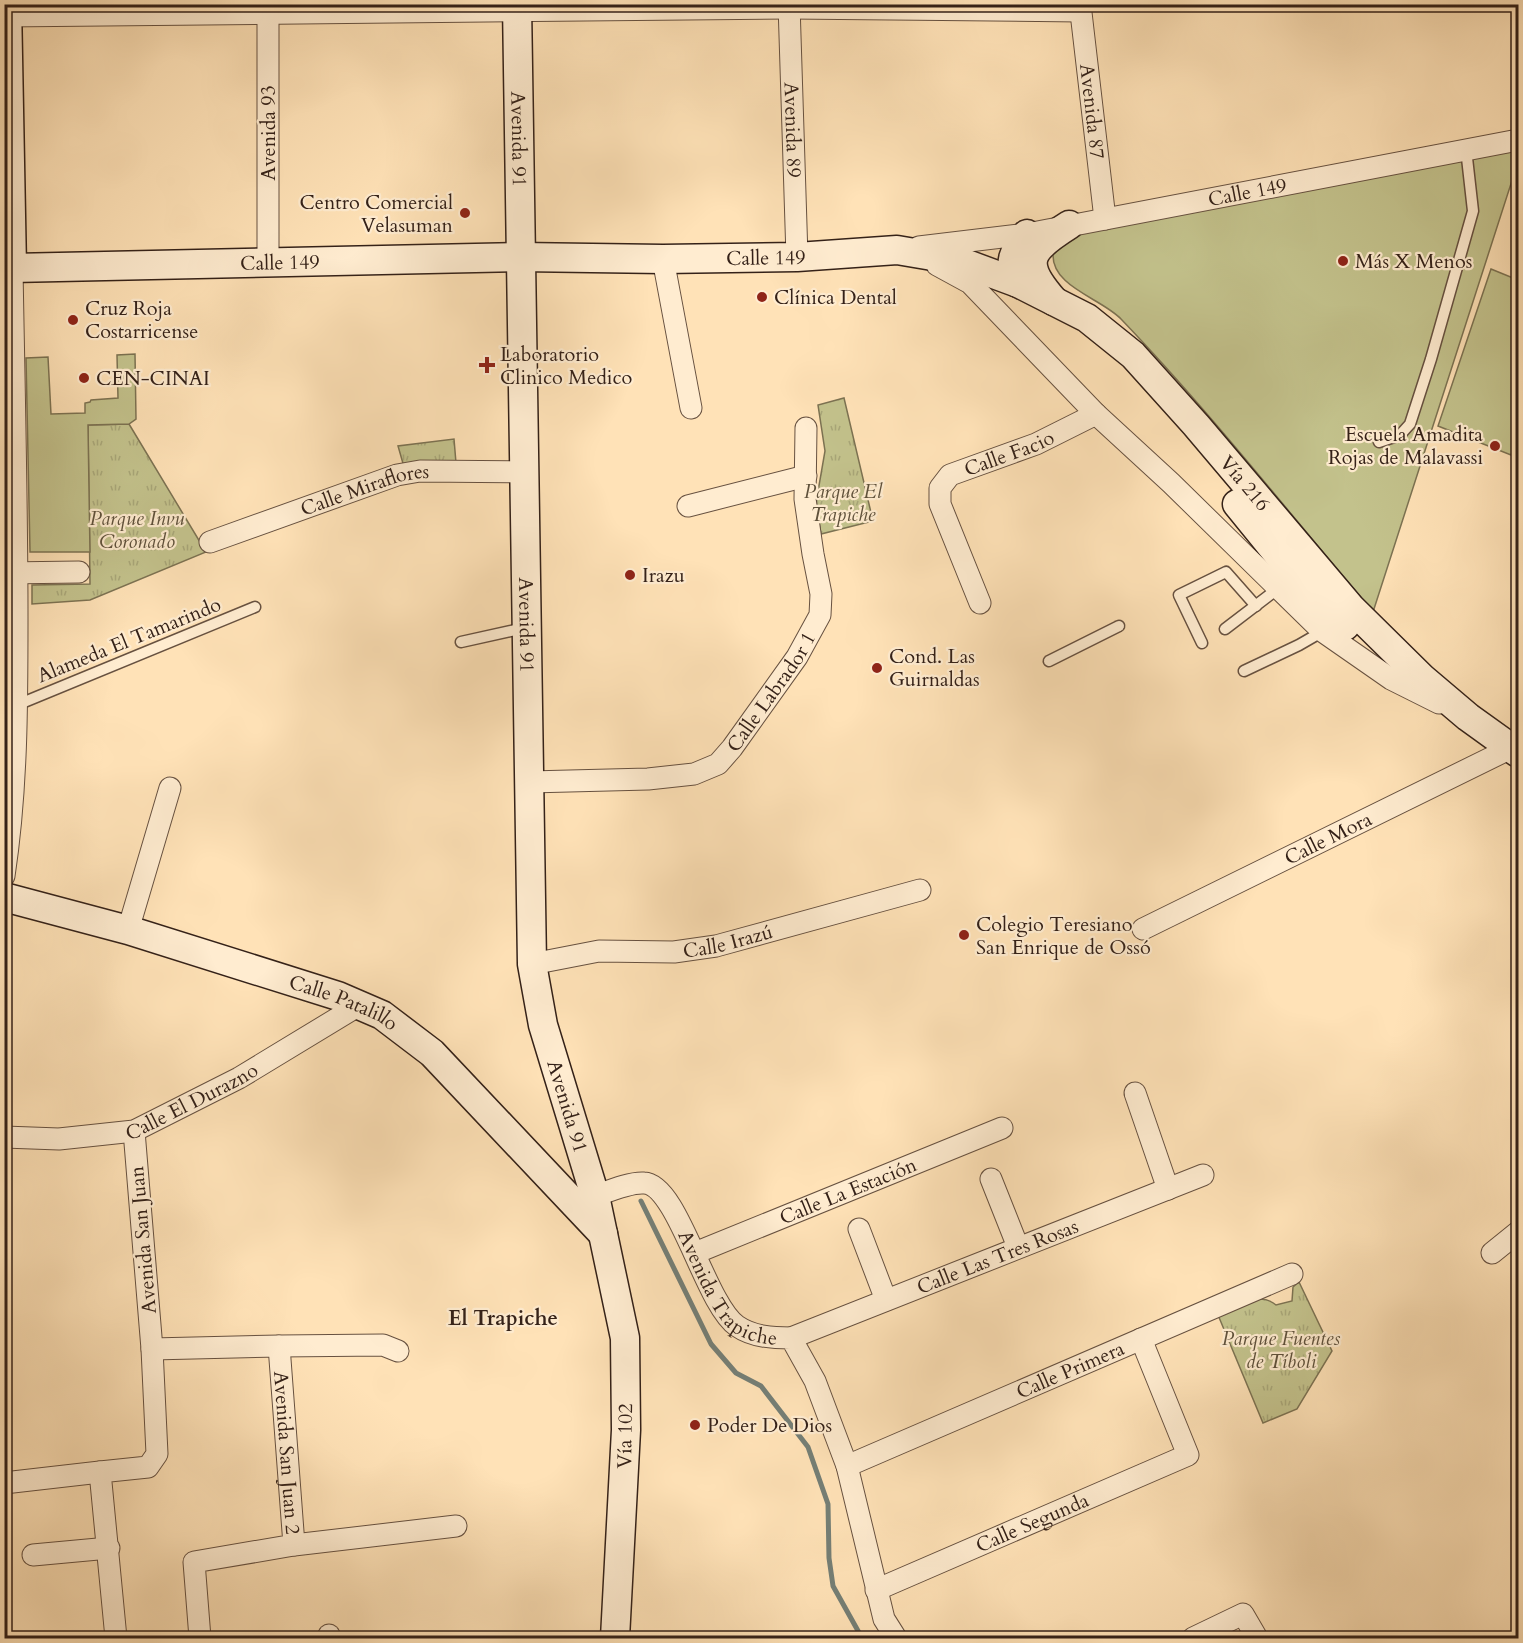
<svg xmlns="http://www.w3.org/2000/svg" width="1523" height="1643" font-family="Cardo,serif">
<style>
.grass{fill:url(#grass-tufts);stroke:#7c7252;stroke-width:1.5}
.garden{fill:#c3c28c;stroke:#7c7252;stroke-width:1.5}
.lines{fill:none;stroke-linecap:round;stroke-linejoin:round}
.stream{stroke:#757f76;stroke-width:5}
.lane-casing{stroke:#675140;stroke-width:13}
.street-casing{stroke:#675140;stroke-width:23}
.secondary-casing{stroke:#342118;stroke-width:31}
.lane{stroke:#ffecd0;stroke-width:10}
.street{stroke:#ffecd0;stroke-width:21}
.secondary{stroke:#ffecd0;stroke-width:28}
.poi-dot{fill:#8f2418;stroke:#ffecd0;stroke-width:2}
.labels{text-anchor:middle;dominant-baseline:central;stroke-width:4.5;stroke-linejoin:round;paint-order:stroke}
.street-label{font-size:20px;fill:#342118;stroke:#ffecd0}
.poi-label{font-size:20px;fill:#342118;stroke:#ffecd0;text-anchor:start}
.park-label{font-size:20px;font-style:italic;fill:#5f513b;stroke:#ffecd0}
.neighbourhood-label{font-size:21px;font-weight:bold;fill:#342118;stroke:#ffecd0}
</style>
<defs>
<pattern id="grass-tufts" width="24" height="20" patternUnits="userSpaceOnUse" patternTransform="scale(1.5)"><rect width="24" height="20" fill="#c3c28c"/><path d="M3 7l-1-3M5 7V3M7 7l1-3M15 17l-1-3M17 17v-4M19 17l1-3" fill="none" stroke="#a8a678"/></pattern>
</defs>
<rect width="100%" height="100%" fill="#ffe2b7"/>
<filter id="stains"><feTurbulence type="fractalNoise" baseFrequency=".00333" numOctaves="4"/><feColorMatrix values="0 0 0 0 .2 0 0 0 0 .09 0 0 0 0 .02 0 0 0 .5 -.17"/></filter>
<radialGradient id="worn" r=".72"><stop offset=".6" stop-color="#630" stop-opacity="0"/><stop offset="1" stop-color="#630" stop-opacity=".3"/></radialGradient>
<g class="grass">
<polygon points="844,398 873,521 821,534 816,503 825,451 818,405"/>
<polygon points="129,424 206,552 90,600 32,604 32,585 90,584 88,425"/>
<polygon points="454,439 456,463 404,467 398,446"/>
<path d="M1299 1282 1332 1351 1297 1409 1263 1423 1218 1315C1236 1307 1258 1290 1276 1305L1292 1301 1293 1287Z"/>
</g>
<g class="garden">
<path d="M1515 149 1518 152V162L1373 612C1290 514 1210 412 1121 319 1101 298 1051 287 1053 253L1077 232Z"/>
<polygon points="1491,269 1518,280 1518,435 1511,455 1438,426"/>
<polygon points="135,354 136,419 129,424 88,425 90,552 30,552 26,358 48,357 51,414 85,413 85,403 90,402 91,400 118,398 117,355"/>
</g>
<g class="lines">
<polyline class="stream" points="641,1201 711,1344 736,1373 761,1386 808,1447 828,1504 829,1558 833,1586 862,1638"/>
<g class="lane-casing">
<g id="lane">
<polyline points="1379,442 1400,435 1410,424 1431,359 1473,211 1466,149"/>
<polyline points="1225,629 1280,587"/>
<polyline points="461,642 524,628"/>
<polyline points="1202,643 1179,595 1226,572 1256,606"/>
<polyline points="1049,661 1119,626"/>
<polyline points="1244,671 1299,645 1325,630"/>
<polyline points="17,705 255,607"/>
</g>
</g>
<g class="street-casing">
<g id="street">
<polyline points="268,4 268,262"/>
<path id="s1" d="M789 4 797 257"/>
<path id="s2" d="M1080 4 1105 219"/>
<polyline points="4,16 789,8 1080,11"/>
<path id="s3" d="M919 247 1027 234 1518 140"/>
<polyline points="663,259 691,408"/>
<polyline points="937,265 970,283 1096,414 1171,483 1322,631 1391,679 1439,703"/>
<path d="M4 268H12C14 384 17 501 17 618 17 705 17 790 4 876"/>
<polyline points="688,506 806,476"/>
<path id="s4" d="M210 542 397 475 420 471 525 472"/>
<polyline points="5,573 79,572"/>
<path id="s5" d="M980 603 940 504V488L950 475 1036 444 1096 414"/>
<path id="s6" d="M530 782 648 779 694 774 718 764 732 748 797 657 820 615 821 594 813 554 805 499 806 428"/>
<path id="s7" d="M1143 929 1511 748"/>
<polyline points="128,930 170,788"/>
<path id="s8" d="M532 964 599 951 674 952 716 946 920 890"/>
<polyline points="1135,1093 1168,1189"/>
<path id="s9" d="M4 1137 59 1139 134 1131 239 1078 361 1004"/>
<polyline points="991,1179 1018,1247"/>
<path id="s10" d="M595 1196C609 1191 630 1182 644 1183 678 1184 705 1304 737 1326 753 1337 773 1338 791 1338L815 1381 847 1466 884 1619 896 1638"/>
<polyline points="859,1229 886,1300"/>
<path id="s11" d="M695 1253 1002 1128"/>
<polyline points="1492,1253 1518,1232"/>
<path id="s12" d="M791 1338 1203 1175"/>
<polyline points="279,1346 383,1345 398,1351"/>
<path id="s13" d="M152 1349 279 1346 294 1545 194 1562 200 1638"/>
<path id="s14" d="M847 1466 1292 1274"/>
<polyline points="4,1483 100,1472"/>
<polyline points="294,1545 456,1526"/>
<polyline points="33,1555 109,1548"/>
<path id="s15" d="M876 1590 1188 1455 1141 1339"/>
<polyline points="329,1635 329,1638"/>
<polyline points="116,1638 100,1472 148,1467 157,1454 152,1349 134,1131"/>
<polyline points="1193,1638 1243,1614 1257,1638"/>
</g>
</g>
<g class="secondary-casing">
<g id="secondary">
<path id="s16" d="M7 4 12 268 520 257 663 259 797 257 897 250 956 260 1018 283 1087 318 1133 355 1196 425 1351 608 1422 678 1468 717 1518 753"/>
<path id="s17" d="M517 4 532 964 543 1025 595 1196 625 1338 626 1430 615 1638"/>
<path d="M1018 283C1007 261 1014 252 1027 234"/>
<path d="M1054 301C1020 262 1028 251 1069 225"/>
<polyline points="1237,504 1294,574 1345,626"/>
<path id="s18" d="M4 897 128 930 338 996 382 1015 432 1053 603 1234"/>
</g>
</g>
<use href="#lane" class="lane"/>
<use href="#street" class="street"/>
<use href="#secondary" class="secondary"/>
</g>
<g class="poi-dot">
<circle cx="465" cy="213" r="6"/>
<circle cx="1343" cy="261" r="6"/>
<circle cx="762" cy="297" r="6"/>
<circle cx="73" cy="320" r="6"/>
<path d="M484 356h6v6h6v6h-6v6h-6v-6h-6v-6h6z"/>
<circle cx="84" cy="378" r="6"/>
<circle cx="1495" cy="446" r="6"/>
<circle cx="630" cy="575" r="6"/>
<circle cx="877" cy="668" r="6"/>
<circle cx="964" cy="935" r="6"/>
<circle cx="695" cy="1425" r="6"/>
</g>
<g class="labels">
<g class="street-label">
<text stroke="none"><textPath href="#s2" startOffset="108">Avenida 87</textPath></text>
<text stroke="none"><textPath href="#s1" startOffset="126">Avenida 89</textPath></text>
<text transform="translate(268 133) rotate(-90)">Avenida 93</text>
<text stroke="none"><textPath href="#s17" startOffset="135">Avenida 91</textPath></text>
<text stroke="none"><textPath href="#s3" startOffset="333">Calle 149</textPath></text>
<text stroke="none"><textPath href="#s16" startOffset="1018">Calle 149</textPath></text>
<text stroke="none"><textPath href="#s16" startOffset="532">Calle 149</textPath></text>
<text stroke="none"><textPath href="#s5" startOffset="202">Calle Facio</textPath></text>
<text stroke="none"><textPath href="#s16" startOffset="1582">Vía 216</textPath></text>
<text stroke="none"><textPath href="#s4" startOffset="164">Calle Miraflores</textPath></text>
<text stroke="none"><textPath href="#s17" startOffset="621">Avenida 91</textPath></text>
<text transform="translate(129 640) rotate(-22)">Alameda El Tamarindo</text>
<text stroke="none"><textPath href="#s6" startOffset="280">Calle Labrador 1</textPath></text>
<text stroke="none"><textPath href="#s7" startOffset="206">Calle Mora</textPath></text>
<text stroke="none"><textPath href="#s8" startOffset="198">Calle Irazú</textPath></text>
<text stroke="none"><textPath href="#s18" startOffset="356">Calle Patalillo</textPath></text>
<text stroke="none"><textPath href="#s9" startOffset="195">Calle El Durazno</textPath></text>
<text stroke="none"><textPath href="#s17" startOffset="1107">Avenida 91</textPath></text>
<text stroke="none"><textPath href="#s11" startOffset="165">Calle La Estación</textPath></text>
<text transform="translate(143 1240) rotate(-95)">Avenida San Juan</text>
<text stroke="none"><textPath href="#s12" startOffset="222">Calle Las Tres Rosas</textPath></text>
<text stroke="none"><textPath href="#s10" startOffset="192">Avenida Trapiche</textPath></text>
<text stroke="none"><textPath href="#s14" startOffset="243">Calle Primera</textPath></text>
<text transform="translate(625 1436) rotate(-89)">Vía 102</text>
<text stroke="none"><textPath href="#s13" startOffset="234">Avenida San Juan 2</textPath></text>
<text stroke="none"><textPath href="#s15" startOffset="170">Calle Segunda</textPath></text>
</g>
<g class="poi-label">
<text x="453" y="202" text-anchor="end">Centro Comercial<tspan x="453" dy="23">Velasuman</tspan></text>
<text x="1355" y="261">Más X Menos</text>
<text x="774" y="297">Clínica Dental</text>
<text x="85" y="308">Cruz Roja<tspan x="85" dy="23">Costarricense</tspan></text>
<text x="500" y="354">Laboratorio<tspan x="500" dy="23">Clinico Medico</tspan></text>
<text x="96" y="378">CEN-CINAI</text>
<text x="1483" y="434" text-anchor="end">Escuela Amadita<tspan x="1483" dy="23">Rojas de Malavassi</tspan></text>
<text x="642" y="575">Irazu</text>
<text x="889" y="656">Cond. Las<tspan x="889" dy="23">Guirnaldas</tspan></text>
<text x="976" y="924">Colegio Teresiano<tspan x="976" dy="23">San Enrique de Ossó</tspan></text>
<text x="707" y="1425">Poder De Dios</text>
</g>
<g class="park-label">
<text x="843" y="491">Parque El<tspan x="843" dy="23">Trapiche</tspan></text>
<text x="137" y="518">Parque Invu<tspan x="137" dy="23">Coronado</tspan></text>
<text x="1281" y="1338">Parque Fuentes<tspan x="1281" dy="23">de Tíboli</tspan></text>
</g>
<g class="neighbourhood-label">
<text x="503" y="1318">El Trapiche</text>
</g>
</g>
<rect width="1523" height="1643" fill="none" stroke="#ffe2b7" stroke-width="24"/>
<rect x="6" y="6" width="1511" height="1631" fill="none" stroke="#342118" stroke-width="3"/>
<rect x="12" y="12" width="1499" height="1619" fill="none" stroke="#342118" stroke-width="1.5"/>
<rect width="100%" height="100%" filter="url(#stains)"/>
<rect width="100%" height="100%" fill="url(#worn)"/>
</svg>
